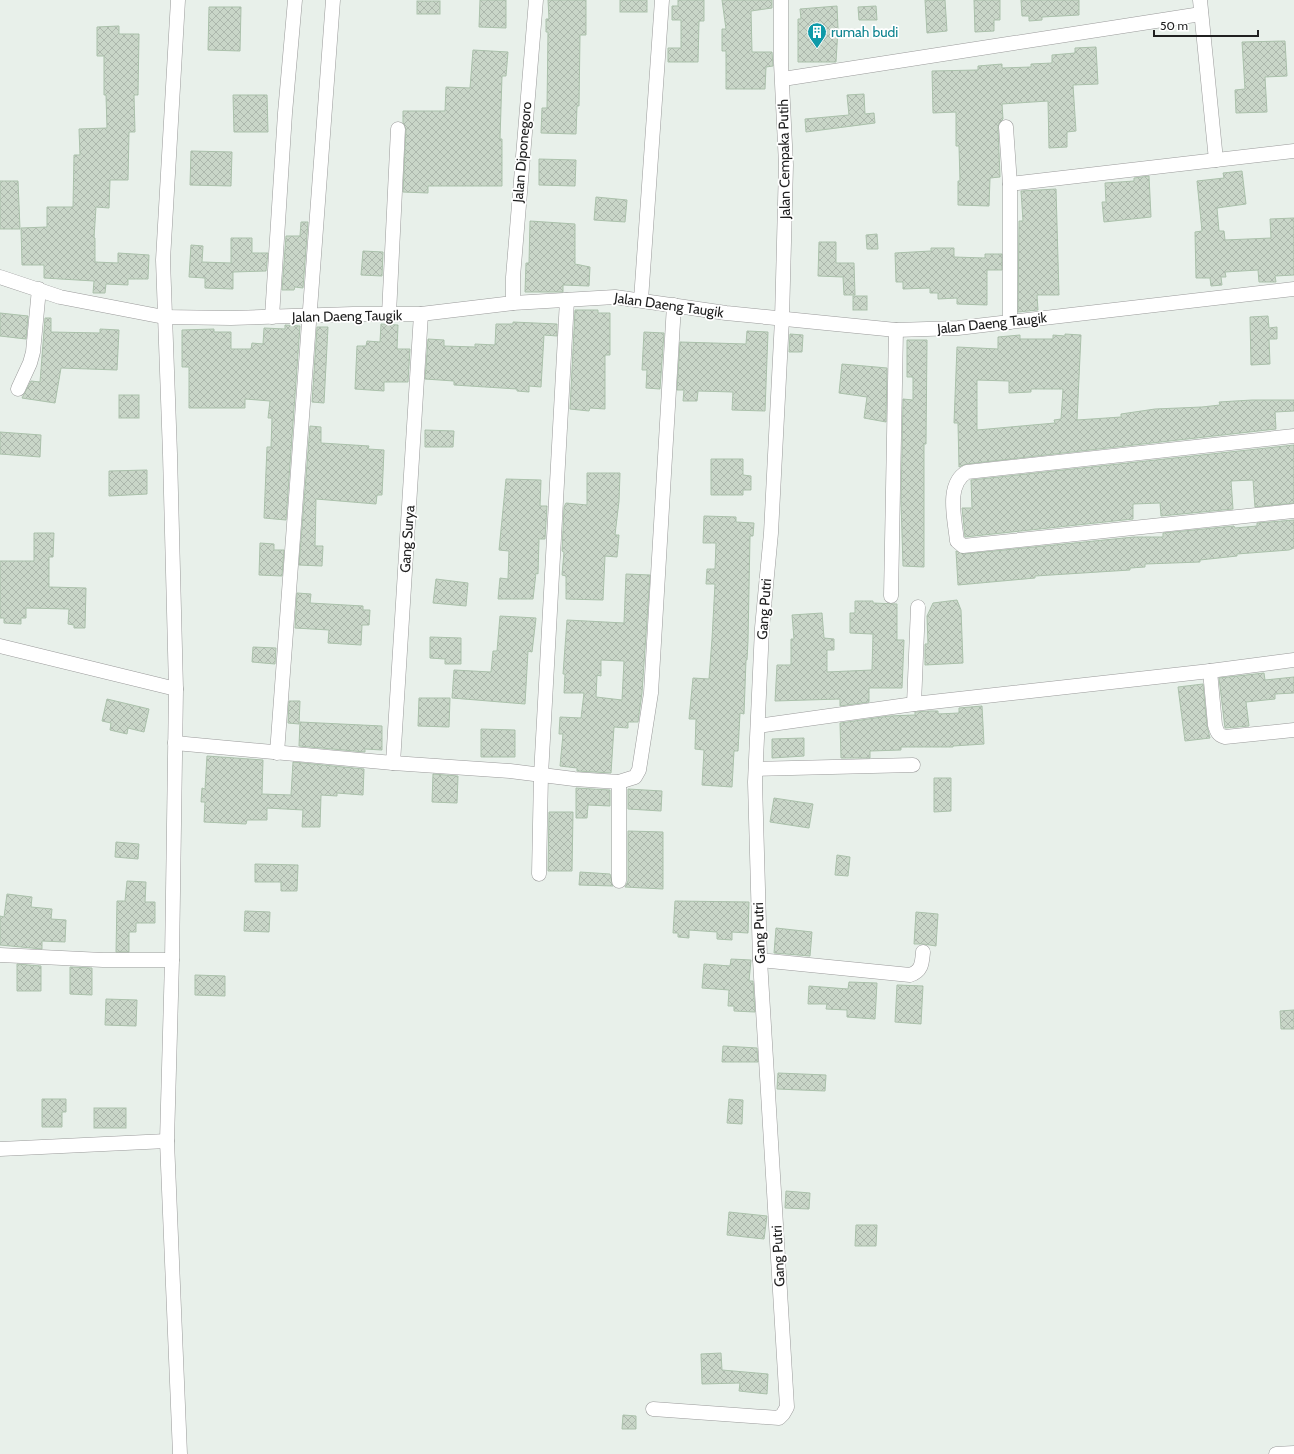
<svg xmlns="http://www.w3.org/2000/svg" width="1294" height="1454" font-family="Cabin,sans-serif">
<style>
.building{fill:url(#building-cross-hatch);stroke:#abc1ab;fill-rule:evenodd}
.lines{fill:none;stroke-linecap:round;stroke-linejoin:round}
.minor-casing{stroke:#9a9a9a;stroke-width:15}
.minor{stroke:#fff;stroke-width:14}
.labels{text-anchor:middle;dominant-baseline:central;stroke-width:3.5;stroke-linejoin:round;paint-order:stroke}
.culture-label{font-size:14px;fill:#0d838f;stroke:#fff;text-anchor:start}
.street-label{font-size:14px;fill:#202020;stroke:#fff}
</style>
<defs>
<pattern id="building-cross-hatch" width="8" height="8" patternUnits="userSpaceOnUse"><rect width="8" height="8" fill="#c9d6c8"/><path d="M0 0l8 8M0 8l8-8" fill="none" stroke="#acb7ac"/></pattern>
</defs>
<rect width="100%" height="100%" fill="#e8f0ea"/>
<g class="building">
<polygon points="480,0 506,0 506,28 479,27"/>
<polygon points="548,0 586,0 586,35 580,35 579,106 577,106 576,134 541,133 542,108 547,108 548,32 546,32 546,19 549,19"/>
<rect x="620" y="0" width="27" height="12"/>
<polygon points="678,0 704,0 704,21 699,21 698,62 668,62 668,48 681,48 681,20 672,20 672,6 678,6"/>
<polygon points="722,0 772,0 772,8 751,11 752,52 772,52 773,66 766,67 765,89 726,89 726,51 722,51 722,29 726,29"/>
<polygon points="925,0 945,0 947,31 927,33"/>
<polygon points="974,0 1000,0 1000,20 994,20 994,31 975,32"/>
<polygon points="1021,0 1079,0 1079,15 1042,17 1042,20 1029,21 1029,16 1022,16"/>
<rect x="417" y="1" width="23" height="13"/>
<polygon points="837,6 838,29 836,62 798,62 798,19 801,19 800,9"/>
<polygon points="876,6 877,20 859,20 858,7"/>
<polygon points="209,7 241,7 240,51 208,50"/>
<polygon points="119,26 119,34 139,34 138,95 134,95 135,132 129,132 128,180 110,180 109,208 96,207 94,238 95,238 95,262 118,263 118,253 149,255 148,279 128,279 128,285 106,284 105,293 93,293 94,281 44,278 44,265 22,265 21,228 47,227 47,207 73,207 74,155 80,155 79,129 107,128 106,95 104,95 104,56 97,56 97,27"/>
<polygon points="1285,41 1287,76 1265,77 1267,112 1236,113 1235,90 1245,89 1242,42"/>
<polygon points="1096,47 1098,84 1073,85 1076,131 1067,132 1067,147 1049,148 1048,101 1002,104 1003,119 999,123 998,128 1000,177 990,178 989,206 958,205 958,181 960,181 959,146 956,146 956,112 933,113 932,71 978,70 978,66 1002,64 1002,68 1031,67 1031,64 1052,63 1052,55 1075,53 1075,48"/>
<polygon points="473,50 508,52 506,76 502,76 500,139 502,139 502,186 428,186 428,193 403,192 406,129 403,123 403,111 445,111 446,87 470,88"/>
<polygon points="864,94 865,114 874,113 875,123 806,132 805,119 849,115 847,95"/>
<polygon points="233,95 267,95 268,132 234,132"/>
<polygon points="191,151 232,152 231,186 190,185"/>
<polygon points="539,159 576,160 575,186 539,185"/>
<polygon points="1242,171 1246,204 1217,208 1219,231 1224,231 1225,240 1271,238 1270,219 1294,218 1294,275 1275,276 1276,282 1259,282 1258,270 1225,272 1226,277 1221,277 1222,285 1211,286 1210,278 1196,278 1195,232 1202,231 1197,181 1224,178 1223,173"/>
<polygon points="1149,176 1151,217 1104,222 1102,202 1106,202 1105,183 1134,181 1134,178"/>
<polygon points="0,181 18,181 20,229 0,229"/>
<polygon points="1056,189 1059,295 1037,295 1038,310 1018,312 1019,221 1023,221 1021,191"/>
<polygon points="596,197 627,200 625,222 594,220"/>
<polygon points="530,221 575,224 575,264 590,267 589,286 563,285 563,292 525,292 526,263 529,263"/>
<polygon points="301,222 308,222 303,288 295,287 294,290 282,290 286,236 300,236"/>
<polygon points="877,234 878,249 867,249 866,235"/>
<polygon points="231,238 252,238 252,253 268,253 266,271 233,272 233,289 205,288 205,278 189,277 191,245 203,246 202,262 231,263"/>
<polygon points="819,242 836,242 836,263 854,263 855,295 844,295 843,277 818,276"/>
<polygon points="931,248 954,248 954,257 985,258 985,254 1002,254 1002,270 987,270 987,305 957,304 957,298 938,299 938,293 930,293 930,288 903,289 903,282 896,282 895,253 931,251"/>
<polygon points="363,251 383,252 382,276 361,275"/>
<rect x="853" y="296" width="14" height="14"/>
<polygon points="575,310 598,310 598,313 610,313 610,355 605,355 605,409 590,408 589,411 570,409"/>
<polygon points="0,313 28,316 26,339 0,336"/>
<polygon points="1268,316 1269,328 1277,327 1277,339 1269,339 1270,364 1251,365 1250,317"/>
<polygon points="45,318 51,318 51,332 100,333 100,329 119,330 117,370 61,368 55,403 22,398 31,381 40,382"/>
<polygon points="513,322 557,324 557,336 544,335 541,387 529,386 529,392 517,391 517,389 454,385 454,381 425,379 428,339 444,340 444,346 475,347 475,344 495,345 496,324 513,324"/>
<polygon points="381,324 398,325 397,349 410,349 408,382 384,382 384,391 355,389 357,346 366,346 367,341 380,342"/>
<polygon points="285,325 300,326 286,520 264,518 267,447 271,447 272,418 268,418 270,401 245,399 245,408 189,408 189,367 182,367 182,330 214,329 214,332 231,332 231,349 251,349 252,343 263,344 264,328 285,329"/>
<polygon points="317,327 328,327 324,403 312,402"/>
<polygon points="747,331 768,332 765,411 732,410 733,392 698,391 697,401 683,401 684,390 677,390 680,342 746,344"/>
<polygon points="644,332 664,333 660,389 646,388 647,370 642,370"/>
<polygon points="790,334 803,335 802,352 789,352"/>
<path d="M1065 334 1081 335 1077 420 1121 417V414L1155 409 1202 407 1220 405 1219 402 1252 400H1294V411L1275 412 1276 429 966 464 959 467 958 423H954L957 347 998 349V337L1020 335V339H1053V335L1065 336ZM977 380 1009 381V393L1031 392V389H1063L1061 419 1054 420 1055 423 977 430Z"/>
<polygon points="907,340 927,340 926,444 924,444 924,567 903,566 901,502 903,399 913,400 913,377 907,377"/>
<polygon points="842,364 887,368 886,422 864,418 867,397 839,393"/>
<rect x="119" y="395" width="20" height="23"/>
<polygon points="310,426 321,427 321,443 369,446 368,449 384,450 382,495 377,495 376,504 316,499 315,546 323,546 322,566 299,565"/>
<polygon points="425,430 454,431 453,447 425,447"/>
<polygon points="0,432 41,435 40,457 0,454"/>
<polygon points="1294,445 1294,503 1255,507 1253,480 1231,481 1233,509 1161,516 1160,503 1133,504 1133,519 965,537 962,508 972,508 971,480"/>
<polygon points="711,459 743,459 743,475 751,476 751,490 743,490 743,495 711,495"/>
<polygon points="147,470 147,494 109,496 109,471"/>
<polygon points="587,473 620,473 619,501 615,535 619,535 617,557 605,556 603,600 566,599 566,576 562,575 564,552 562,551 564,507 566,503 587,505"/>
<polygon points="506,479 541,480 540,506 547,506 545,539 539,539 538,574 536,573 533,599 498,599 500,578 508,579 509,551 499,550"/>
<polygon points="704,516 736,517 736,522 754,523 753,536 750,536 748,641 747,660 746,660 744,714 740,713 738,751 734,751 732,787 702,785 704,750 695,749 696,719 689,719 693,678 709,679 712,639 715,584 706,584 707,569 715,569 716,543 703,543"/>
<polygon points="1294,520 1294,548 1289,550 1237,554 1237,556 1200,560 1200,562 1145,564 1145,567 1130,568 1130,570 1035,576 1035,578 958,585 956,551 964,554 1134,537 1163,537 1163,533 1234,526 1235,528 1257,526 1257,523"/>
<polygon points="34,533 54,533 53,557 49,557 49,587 86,588 85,628 74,628 74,625 68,624 69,609 26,608 26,618 21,618 21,624 4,623 4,618 0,618 0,561 34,561"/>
<polygon points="260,543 274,544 274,550 284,550 282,576 259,575"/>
<path d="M626 574 650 575 642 693 638 722H628V728L614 727 611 773 577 771V768L560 766 563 734H559L560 717 581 718 584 693H564L565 674H563L567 620 624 623ZM601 660 624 661 622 700 596 697 597 675 601 676Z"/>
<polygon points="436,579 468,583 466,606 433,603"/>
<polygon points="297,593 311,594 310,603 363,606 363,610 370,610 369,625 362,625 361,645 328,643 329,630 295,628"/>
<polygon points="957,600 961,610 963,663 925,665 925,644 928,644 927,616 933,603"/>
<polygon points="855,601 873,601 873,603 897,604 897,640 904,640 902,688 869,688 869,702 840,706 840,699 775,701 777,665 791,665 791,639 794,639 792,615 822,613 824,638 834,639 834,650 827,650 827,672 872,670 873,634 850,633 850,613 855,613"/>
<polygon points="500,616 536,618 532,652 528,651 525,704 452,698 454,670 491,672 493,651 497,651"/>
<polygon points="430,637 461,638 461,664 445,664 445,659 430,658"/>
<polygon points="253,647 276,648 275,664 252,662"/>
<polygon points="1264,673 1265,680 1294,677 1294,693 1275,694 1275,699 1246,702 1249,726 1225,728 1219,678"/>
<polygon points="1203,684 1207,726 1210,738 1185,741 1178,687"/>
<polygon points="419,698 450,698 449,727 418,726"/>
<polygon points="107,699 149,709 144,732 128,728 127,734 110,730 111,723 102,721"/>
<polygon points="289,701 300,701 299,724 288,723"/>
<polygon points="982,706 984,744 953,746 953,747 901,747 901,750 870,751 870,758 841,758 840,723 889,716 915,715 915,712 929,711 938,711 938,714 959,713 959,708"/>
<polygon points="300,722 382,726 382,750 365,749 365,752 299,746"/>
<polygon points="481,729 515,730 515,757 481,757"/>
<polygon points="804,738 804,756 772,758 772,739"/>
<polygon points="207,756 263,760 262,794 291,795 293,762 364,769 363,795 337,793 337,796 321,795 320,827 302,827 303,810 267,808 267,820 247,820 246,824 204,822 205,802 201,802 202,788 205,789"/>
<polygon points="433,774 458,776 457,803 432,802"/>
<polygon points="934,778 951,778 951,811 934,812"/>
<polygon points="576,788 610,790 610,806 588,805 587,818 576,818"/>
<polygon points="628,789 662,791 661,811 628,809"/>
<polygon points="774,798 813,804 809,828 770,822"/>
<polygon points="549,812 573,812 572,871 548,871"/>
<polygon points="628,831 663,832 663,889 625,887 628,881"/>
<polygon points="116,842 139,844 138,859 115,857"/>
<polygon points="837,855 850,857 848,876 835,875"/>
<polygon points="255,864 298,865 297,891 281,891 281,882 255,882"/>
<polygon points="580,872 610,874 613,886 579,885"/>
<polygon points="127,881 146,882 145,902 155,902 155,923 136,923 136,932 129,932 129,952 116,952 117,901 125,901"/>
<polygon points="7,894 32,897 31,907 52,909 51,919 66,920 65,942 42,941 42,949 0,945 0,916 4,917"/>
<polygon points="675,901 749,902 748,933 732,932 732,940 717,939 717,932 689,930 689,938 678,937 678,933 673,933"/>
<polygon points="245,911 270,912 269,932 244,931"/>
<polygon points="916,912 938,914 936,946 923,944 914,944"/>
<polygon points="776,928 812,932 810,956 774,953"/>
<polygon points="731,959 751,960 749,981 753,981 755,1012 734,1011 734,1006 728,1006 729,990 702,988 704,964 730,966"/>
<polygon points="17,964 41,966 41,991 17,991"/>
<polygon points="70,967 92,968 92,995 70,994"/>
<polygon points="195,975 225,976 225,996 195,995"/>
<polygon points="849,982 877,983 875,1019 847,1017 847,1010 826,1009 827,1004 808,1004 809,986 848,989"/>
<polygon points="897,985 923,986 921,1024 895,1022"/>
<polygon points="106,999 137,1000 136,1026 105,1025"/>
<polygon points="1294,1010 1294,1029 1281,1029 1280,1011"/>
<polygon points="723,1046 757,1048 758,1062 722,1062"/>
<polygon points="778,1073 826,1075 825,1091 777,1089"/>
<polygon points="42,1099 66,1099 66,1112 62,1112 62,1127 42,1127"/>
<polygon points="729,1099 743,1100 742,1124 727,1123"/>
<rect x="94" y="1108" width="32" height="20"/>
<polygon points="786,1191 810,1193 809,1209 785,1208"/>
<polygon points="729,1212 767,1216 764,1239 727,1235"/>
<polygon points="856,1225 877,1225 876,1246 855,1246"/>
<polygon points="721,1353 722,1370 768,1374 767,1394 739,1391 740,1383 702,1384 701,1354"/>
<polygon points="623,1415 636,1416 636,1429 622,1429"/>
</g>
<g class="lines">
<g class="minor-casing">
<g id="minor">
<polyline points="178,0 163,260 170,454 176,689 172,960 167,1141 180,1454"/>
<polyline points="1200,0 1216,160"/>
<polyline points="783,79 1201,14"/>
<polyline points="1006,127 1010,184 1010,322"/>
<polyline points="1010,184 1294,151"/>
<polyline points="0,277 60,297 164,317 231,318 353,314 421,314 513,303 615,297 726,313 896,330 958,328 1294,289"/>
<polyline points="641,300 662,0"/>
<polyline points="513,303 513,277 536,0"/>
<polyline points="389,314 398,129"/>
<polyline points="272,317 285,113 295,0"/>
<polyline points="18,389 30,363 33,352 39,289"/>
<path d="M1294 436 967 472C945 484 955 520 957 541L963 546 1294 511"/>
<polyline points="891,596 896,330"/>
<polyline points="0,646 176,689"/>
<path d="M1210 671 1215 725C1217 732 1218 735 1225 737L1294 730"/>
<polyline points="914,704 918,607"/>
<polyline points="758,726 914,704 1210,671 1294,660"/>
<polyline points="175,743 393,763 510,771 574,779 619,782 635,777 639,770 651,693 674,305"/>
<polyline points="277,753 333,0"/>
<polyline points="393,763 421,314"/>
<polyline points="756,769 913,765"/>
<polyline points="539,874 541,775 567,300"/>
<polyline points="619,881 619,782"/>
<polyline points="0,955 103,960 172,960"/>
<path d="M760 960 910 975C922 971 922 963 923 952"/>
<polyline points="0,1149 167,1141"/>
<polyline points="653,1409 779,1418 783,1414 787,1407 760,960 755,782 762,628 771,533 782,319 786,165 781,63 781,0"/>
<polyline points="1276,1454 1294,1453"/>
</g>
</g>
<use href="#minor" class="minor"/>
</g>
<defs>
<g id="building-pin" transform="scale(1)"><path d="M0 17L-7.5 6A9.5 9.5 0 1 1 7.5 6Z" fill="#0f9aa8" stroke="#fff"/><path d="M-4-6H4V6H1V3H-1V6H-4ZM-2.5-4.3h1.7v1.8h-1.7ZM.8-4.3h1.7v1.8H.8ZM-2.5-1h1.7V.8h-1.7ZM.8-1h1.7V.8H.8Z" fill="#fff"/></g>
</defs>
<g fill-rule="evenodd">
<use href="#building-pin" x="817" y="32"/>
</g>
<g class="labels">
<g class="culture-label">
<text x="831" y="32">rumah budi</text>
</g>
<g class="street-label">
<text transform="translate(522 152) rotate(-85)">Jalan Diponegoro</text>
<text transform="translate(784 159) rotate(-91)">Jalan Cempaka Putih</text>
<text transform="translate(669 305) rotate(8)">Jalan Daeng Taugik</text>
<text transform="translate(347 316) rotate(-1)">Jalan Daeng Taugik</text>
<text transform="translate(992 323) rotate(-6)">Jalan Daeng Taugik</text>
<text transform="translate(407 539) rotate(-86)">Gang Surya</text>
<text transform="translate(764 609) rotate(-86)">Gang Putri</text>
<text transform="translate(759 933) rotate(-92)">Gang Putri</text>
<text transform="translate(778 1256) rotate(-93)">Gang Putri</text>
</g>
</g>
<path d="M1154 30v6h104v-6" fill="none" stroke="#202020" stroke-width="2"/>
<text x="1160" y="30" font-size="12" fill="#202020" stroke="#ffffff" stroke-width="3" paint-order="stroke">50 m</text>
</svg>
